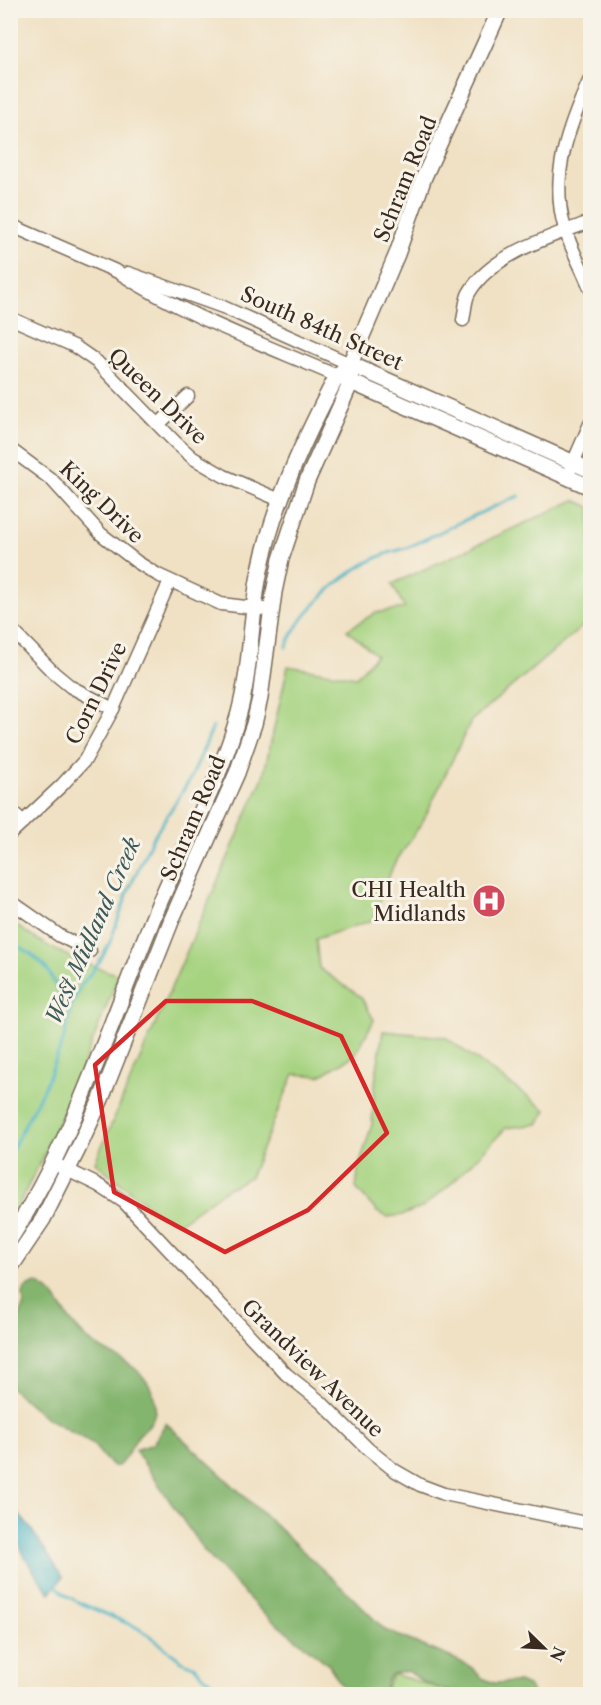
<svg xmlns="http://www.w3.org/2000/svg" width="601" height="1705" font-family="'Libre Caslon Text',serif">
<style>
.green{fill:#a6d380;stroke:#707e4f;stroke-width:1.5}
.forest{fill:#84b56e;stroke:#607046;stroke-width:1.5}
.water{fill:#46b2c3;stroke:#406e70;stroke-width:1.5}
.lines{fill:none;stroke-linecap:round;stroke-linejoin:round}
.stream{stroke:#46b2c3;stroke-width:3}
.minor-casing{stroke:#7a6a58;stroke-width:15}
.major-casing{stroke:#7a6a58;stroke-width:18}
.minor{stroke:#fff;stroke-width:12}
.major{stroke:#fff;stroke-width:15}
.marked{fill:none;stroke:#d62828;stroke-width:4.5;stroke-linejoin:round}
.labels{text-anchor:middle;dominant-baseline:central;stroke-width:6;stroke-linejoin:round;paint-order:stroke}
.street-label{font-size:21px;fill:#3b2a1e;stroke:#f7f3e8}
.poi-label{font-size:21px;fill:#3b2a1e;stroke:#f7f3e8;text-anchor:end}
.water-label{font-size:22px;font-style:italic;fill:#3f5a58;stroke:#f7f3e8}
</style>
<rect width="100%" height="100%" fill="#f7f3e8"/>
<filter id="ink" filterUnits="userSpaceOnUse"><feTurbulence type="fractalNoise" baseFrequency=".0167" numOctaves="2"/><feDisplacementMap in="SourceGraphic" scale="12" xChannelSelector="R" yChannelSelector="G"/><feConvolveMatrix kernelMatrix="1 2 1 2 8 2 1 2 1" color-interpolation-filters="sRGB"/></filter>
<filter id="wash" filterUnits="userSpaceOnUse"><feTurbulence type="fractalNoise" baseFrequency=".008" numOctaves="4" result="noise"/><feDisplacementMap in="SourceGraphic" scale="24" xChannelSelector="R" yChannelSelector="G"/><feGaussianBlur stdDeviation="1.35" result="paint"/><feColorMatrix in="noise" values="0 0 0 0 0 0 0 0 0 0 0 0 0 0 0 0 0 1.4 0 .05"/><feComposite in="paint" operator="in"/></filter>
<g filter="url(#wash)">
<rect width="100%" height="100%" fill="#f0e1c4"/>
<g class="green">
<polygon points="575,500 590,507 590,620 471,721 423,821 393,866 373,920 316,939 319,968 361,997 374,1020 355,1055 320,1076 294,1074 250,1177 225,1190 179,1223 159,1215 95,1162 263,777 288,666 356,677 376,655 347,630 375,613 405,608 392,584"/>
<path d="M11 921C42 947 79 962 119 975 86 1056 56 1141 11 1217Z"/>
<polygon points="383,1031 445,1037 546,1110 538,1124 506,1128 451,1184 423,1207 403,1215 387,1217 377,1212 356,1188 359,1167 372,1124 375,1083"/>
<polygon points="393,1674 458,1694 398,1694 385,1690"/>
</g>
<g class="forest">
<path d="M36 1283C53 1290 57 1301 67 1316 72 1324 78 1330 85 1337 108 1358 138 1359 152 1391 156 1401 157 1412 151 1422 148 1427 142 1431 138 1436 131 1445 128 1458 118 1466H113L106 1460 92 1443 45 1417 11 1388V1335L16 1327 20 1317 24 1303 23 1295 25 1288Z"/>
<path d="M166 1423 353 1598 385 1630 457 1660 471 1667 482 1678 494 1683 519 1682 528 1686 534 1694H455L423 1682 408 1671C393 1674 387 1673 385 1690L393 1694H347L329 1665 262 1612 204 1551 135 1450 153 1444Z"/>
</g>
<path class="water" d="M11 1505 31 1529 63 1577 50 1593C29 1568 10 1538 11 1505Z"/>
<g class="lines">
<g class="stream">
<path d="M286 647C304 607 348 567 389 553 396 550 404 550 411 546 447 529 482 511 519 496"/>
<path d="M10 942C25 950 38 957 48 971 56 984 58 996 72 1005"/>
<polyline points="10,1153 45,1086 63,1041 72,1005 80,987 100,961 110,942 129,889 151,841 191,778 213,727"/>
<polyline points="57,1586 64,1594 80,1603 136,1627 150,1636 180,1660 195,1667 223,1694"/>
</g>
</g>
</g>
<g filter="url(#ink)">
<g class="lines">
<g class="minor-casing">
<g id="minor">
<path d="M590 79C569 126 549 176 565 229 571 249 582 268 590 288"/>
<path d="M10 225 118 272C185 316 263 344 337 376"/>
<polyline points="128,273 223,307 350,364"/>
<polyline points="10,318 74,346 97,362 175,442 193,458 224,476 280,500"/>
<path d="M463 320C465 312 465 300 469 293 490 255 552 236 590 222"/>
<polyline points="159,424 188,396"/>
<polyline points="10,449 52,480 101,534 137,562 158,575 221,604 272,610"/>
<polyline points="570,470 590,424"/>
<polyline points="10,628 54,673 71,687 113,709"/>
<polyline points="10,809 23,822"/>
<polyline points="10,834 62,785 85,760 113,709 170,581"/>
<polyline points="10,901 60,936 90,951"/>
<polyline points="53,1163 98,1185 124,1202 286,1374 321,1402 368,1449 394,1470 420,1485 444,1494 590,1524"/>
</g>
</g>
<g class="major-casing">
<g id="major">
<polyline points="350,364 590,470"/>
<polyline points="342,378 590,487"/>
<path d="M10 1239C75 1138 110 1022 156 911 183 846 220 782 239 713 251 668 250 621 259 575 273 505 304 439 337 376L350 364 397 254 424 177 500 10"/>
<polyline points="10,1268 43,1219 79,1147 101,1099 172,919 237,773 254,724 260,698 274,592 281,559 307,481 351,382 350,364"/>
</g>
</g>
<use href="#minor" class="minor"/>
<use href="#major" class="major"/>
</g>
</g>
<path class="marked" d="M166 1001H252L341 1036 387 1133 308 1210 225 1252 114 1192 95 1065Z"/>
<defs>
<g id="hospital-disc" transform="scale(1.725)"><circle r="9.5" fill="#d1495b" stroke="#f7f3e8"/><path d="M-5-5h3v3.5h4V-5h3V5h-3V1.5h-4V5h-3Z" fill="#fff"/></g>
</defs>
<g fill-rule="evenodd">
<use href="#hospital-disc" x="489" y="901"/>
</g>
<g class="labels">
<g class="street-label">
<text transform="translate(405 179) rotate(-68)">Schram Road</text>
<text transform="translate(322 328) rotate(24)">South 84th Street</text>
<text transform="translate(158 396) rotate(44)">Queen Drive</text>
<text transform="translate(102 502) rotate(44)">King Drive</text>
<text transform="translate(96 693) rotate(-64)">Corn Drive</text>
<text transform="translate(193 818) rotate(-67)">Schram Road</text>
<text transform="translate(313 1368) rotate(44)">Grandview Avenue</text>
</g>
<g class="poi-label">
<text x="466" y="889">CHI Health<tspan x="466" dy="24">Midlands</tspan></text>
</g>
<g class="water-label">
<text transform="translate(93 931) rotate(-66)">West Midland Creek</text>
</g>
</g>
<rect width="601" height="1705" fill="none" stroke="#f7f3e8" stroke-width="36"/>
<g transform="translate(544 1648) rotate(114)" stroke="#f7f3e8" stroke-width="4.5" paint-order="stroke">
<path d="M0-4.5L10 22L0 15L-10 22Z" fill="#3b2a1e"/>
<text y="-9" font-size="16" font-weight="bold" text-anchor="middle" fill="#3b2a1e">N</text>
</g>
</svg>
